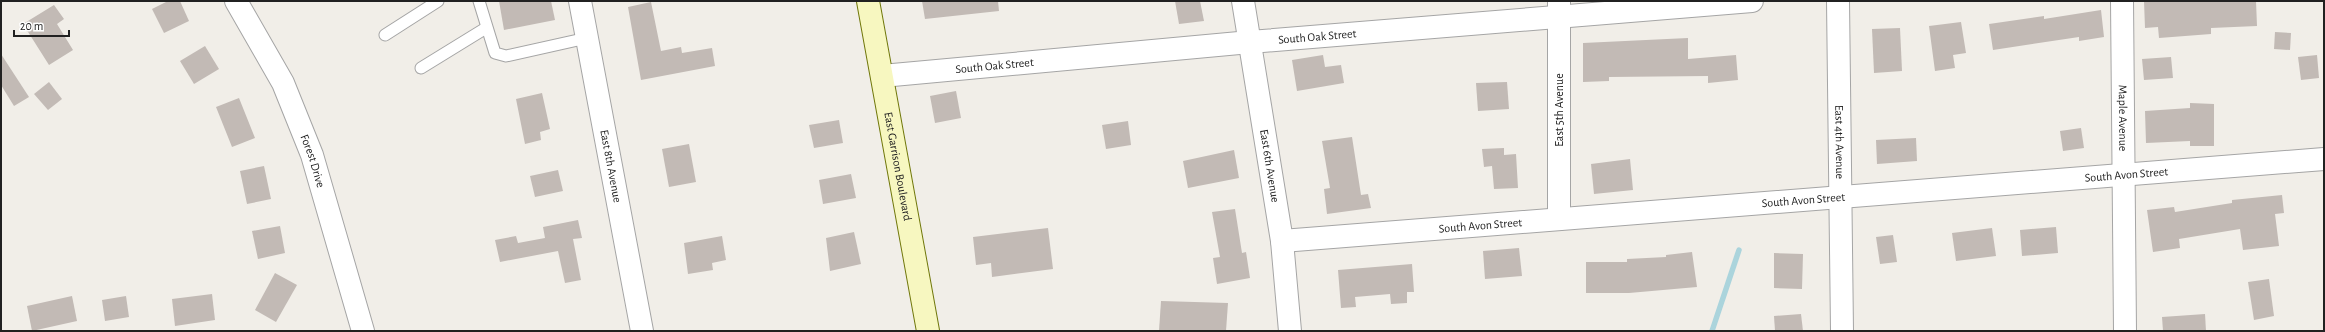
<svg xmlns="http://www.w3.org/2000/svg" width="2325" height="332" font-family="'Alegreya Sans',sans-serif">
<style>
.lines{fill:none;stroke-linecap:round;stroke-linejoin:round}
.stream{stroke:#abd4dc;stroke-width:5.5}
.building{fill:#c2bab5}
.lane-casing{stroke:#a5a5a5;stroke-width:13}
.street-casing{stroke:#a5a5a5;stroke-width:24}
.secondary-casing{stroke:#70770a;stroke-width:24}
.lane{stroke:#fff;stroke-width:11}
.street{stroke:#fff;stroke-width:22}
.secondary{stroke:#f7f7c0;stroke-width:22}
.labels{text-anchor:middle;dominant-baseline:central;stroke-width:3.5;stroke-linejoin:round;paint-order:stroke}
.street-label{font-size:12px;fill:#212121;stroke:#fff}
</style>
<rect width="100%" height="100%" fill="#f1eee8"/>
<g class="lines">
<polyline class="stream" points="1712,331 1739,250"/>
</g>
<g class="building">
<polygon points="168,1 180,1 189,21 164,33 152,9"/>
<polygon points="499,1 551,1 555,20 504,30"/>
<polygon points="922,1 998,1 999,11 925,19"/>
<polygon points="1175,1 1200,1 1204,21 1179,24"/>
<polygon points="2144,1 2256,1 2257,26 2211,28 2211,34 2159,38 2158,27 2145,28"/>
<polygon points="651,2 661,51 681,47 682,53 712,48 715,66 641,80 628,7"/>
<polygon points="54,5 64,19 57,24 73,50 49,65 23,24"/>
<polygon points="2101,10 2104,37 2079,41 2079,37 1993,50 1989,24 2044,16 2044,19"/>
<polygon points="1961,22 1966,53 1953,55 1955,68 1935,71 1929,26"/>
<polygon points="1900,28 1902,71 1874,73 1872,29"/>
<polygon points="2275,32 2291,33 2290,50 2274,49"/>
<polygon points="1688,38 1688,59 1736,55 1738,80 1708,83 1708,76 1609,77 1609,81 1583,82 1583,43"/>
<polygon points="205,46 219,69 194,84 180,61"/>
<polygon points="1,54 29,97 14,106 1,85"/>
<polygon points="1323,55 1325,67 1341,65 1344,83 1297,91 1292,60"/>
<polygon points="2317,55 2319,78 2301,80 2298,57"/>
<polygon points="2171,57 2173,78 2144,80 2142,59"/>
<polygon points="49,82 62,99 48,110 34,94"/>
<polygon points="1507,82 1509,109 1478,111 1476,83"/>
<polygon points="956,91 961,118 935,123 930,96"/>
<polygon points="542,93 550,129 540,132 541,140 525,144 516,99"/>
<polygon points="239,98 255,138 232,147 216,107"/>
<polygon points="2190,103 2214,104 2214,146 2190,146 2190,141 2146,143 2145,111 2190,108"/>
<polygon points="839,120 843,143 814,148 809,125"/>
<polygon points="1128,121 1131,145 1106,149 1102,125"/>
<polygon points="2081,128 2084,148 2063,151 2060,131"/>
<polygon points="1352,137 1361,195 1368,194 1371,208 1327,214 1324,189 1330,188 1322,141"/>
<polygon points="1916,138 1917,161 1877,164 1876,140"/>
<polygon points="689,144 696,182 669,187 662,149"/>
<polygon points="1504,148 1504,155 1516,154 1518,188 1494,189 1492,166 1484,167 1482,149"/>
<polygon points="1234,150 1239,178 1188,188 1183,161"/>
<polygon points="1630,159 1633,190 1594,194 1591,164"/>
<polygon points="264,166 271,199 247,204 240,171"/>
<polygon points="558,170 563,191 535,197 530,176"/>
<polygon points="851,174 856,198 823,204 819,180"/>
<polygon points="2282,195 2284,213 2275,214 2279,246 2243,250 2240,229 2179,239 2180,248 2153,252 2147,210 2174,207 2175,212 2232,203 2232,200"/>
<polygon points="1235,209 1242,253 1246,252 1250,278 1217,284 1213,258 1220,257 1212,212"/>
<polygon points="578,220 582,238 573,239 581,280 565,283 558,251 500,262 495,240 516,236 518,243 545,238 543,227"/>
<polygon points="280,226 285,253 258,259 252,231"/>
<polygon points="2056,227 2058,253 2022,256 2020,230"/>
<polygon points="1048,228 1053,269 992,277 991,263 976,265 973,237"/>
<polygon points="1992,228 1996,256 1956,261 1952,233"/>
<polygon points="854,232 861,264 830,271 826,238"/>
<polygon points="1893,235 1897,262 1880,264 1876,237"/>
<polygon points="722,236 726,260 712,263 713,270 688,274 684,243"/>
<polygon points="1519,248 1522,276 1485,279 1483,251"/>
<polygon points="1692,252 1697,287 1629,293 1586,293 1586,262 1627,262 1627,259 1666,257 1666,255"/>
<polygon points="1774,253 1803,254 1802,289 1774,288"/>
<polygon points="1412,264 1414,292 1407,292 1407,303 1391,304 1390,294 1355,297 1356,307 1341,308 1338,270"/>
<polygon points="275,273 297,285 276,322 255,310"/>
<polygon points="2269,279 2274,316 2254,320 2248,282"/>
<polygon points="212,294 215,320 175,326 172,299"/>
<polygon points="72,296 77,321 32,331 27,306"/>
<polygon points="126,296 129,317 105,321 102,300"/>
<polygon points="1161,301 1228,303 1226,331 1159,331"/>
<polygon points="1801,314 1803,331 1775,331 1774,316"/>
<polygon points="2205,314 2206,331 2163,331 2162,317"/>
</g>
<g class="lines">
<g class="lane-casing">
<g id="lane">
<polyline points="479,1 495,53 506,56 587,38"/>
<polyline points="385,35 438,1"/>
<polyline points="421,68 486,28"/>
</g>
</g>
<g class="street-casing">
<g id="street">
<path id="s1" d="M236 1 283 83 312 155 363 331"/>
<path id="s2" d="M580 1 642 331"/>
<path id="s3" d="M1243 1 1282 241 1290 331"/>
<polyline points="1559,1 1559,219"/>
<path id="s4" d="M1838 1 1842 331"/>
<path id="s5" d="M2122 1 2125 331"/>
<path id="s6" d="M882 76 1250 42 1752 1"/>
<path id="s7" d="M1282 241 2324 159"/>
</g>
</g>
<g class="secondary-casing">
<g id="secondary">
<path id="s8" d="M868 1 928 331"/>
</g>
</g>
<use href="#lane" class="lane"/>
<use href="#street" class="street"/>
<use href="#secondary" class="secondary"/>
</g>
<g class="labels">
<g class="street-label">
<text stroke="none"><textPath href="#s6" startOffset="437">South Oak Street</textPath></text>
<text stroke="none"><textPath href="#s6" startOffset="113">South Oak Street</textPath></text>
<text transform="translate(1559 110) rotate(-90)">East 5th Avenue</text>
<text stroke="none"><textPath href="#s5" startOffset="117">Maple Avenue</textPath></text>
<text stroke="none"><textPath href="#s4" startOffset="141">East 4th Avenue</textPath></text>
<text stroke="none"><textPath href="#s1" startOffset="178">Forest Drive</textPath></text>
<text stroke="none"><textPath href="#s2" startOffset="168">East 8th Avenue</textPath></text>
<text stroke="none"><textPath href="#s8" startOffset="168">East Garrison Boulevard</textPath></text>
<text stroke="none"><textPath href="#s3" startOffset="167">East 6th Avenue</textPath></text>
<text stroke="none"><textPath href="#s7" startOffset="847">South Avon Street</textPath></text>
<text stroke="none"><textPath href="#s7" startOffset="523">South Avon Street</textPath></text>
<text stroke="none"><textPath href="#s7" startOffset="199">South Avon Street</textPath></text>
</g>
</g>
<rect width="2325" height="332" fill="none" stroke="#212121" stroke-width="4"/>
<path d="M14 30v6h55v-6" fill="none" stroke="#212121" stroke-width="2"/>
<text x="20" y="30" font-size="12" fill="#212121" stroke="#ffffff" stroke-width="3" paint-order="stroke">20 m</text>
</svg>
